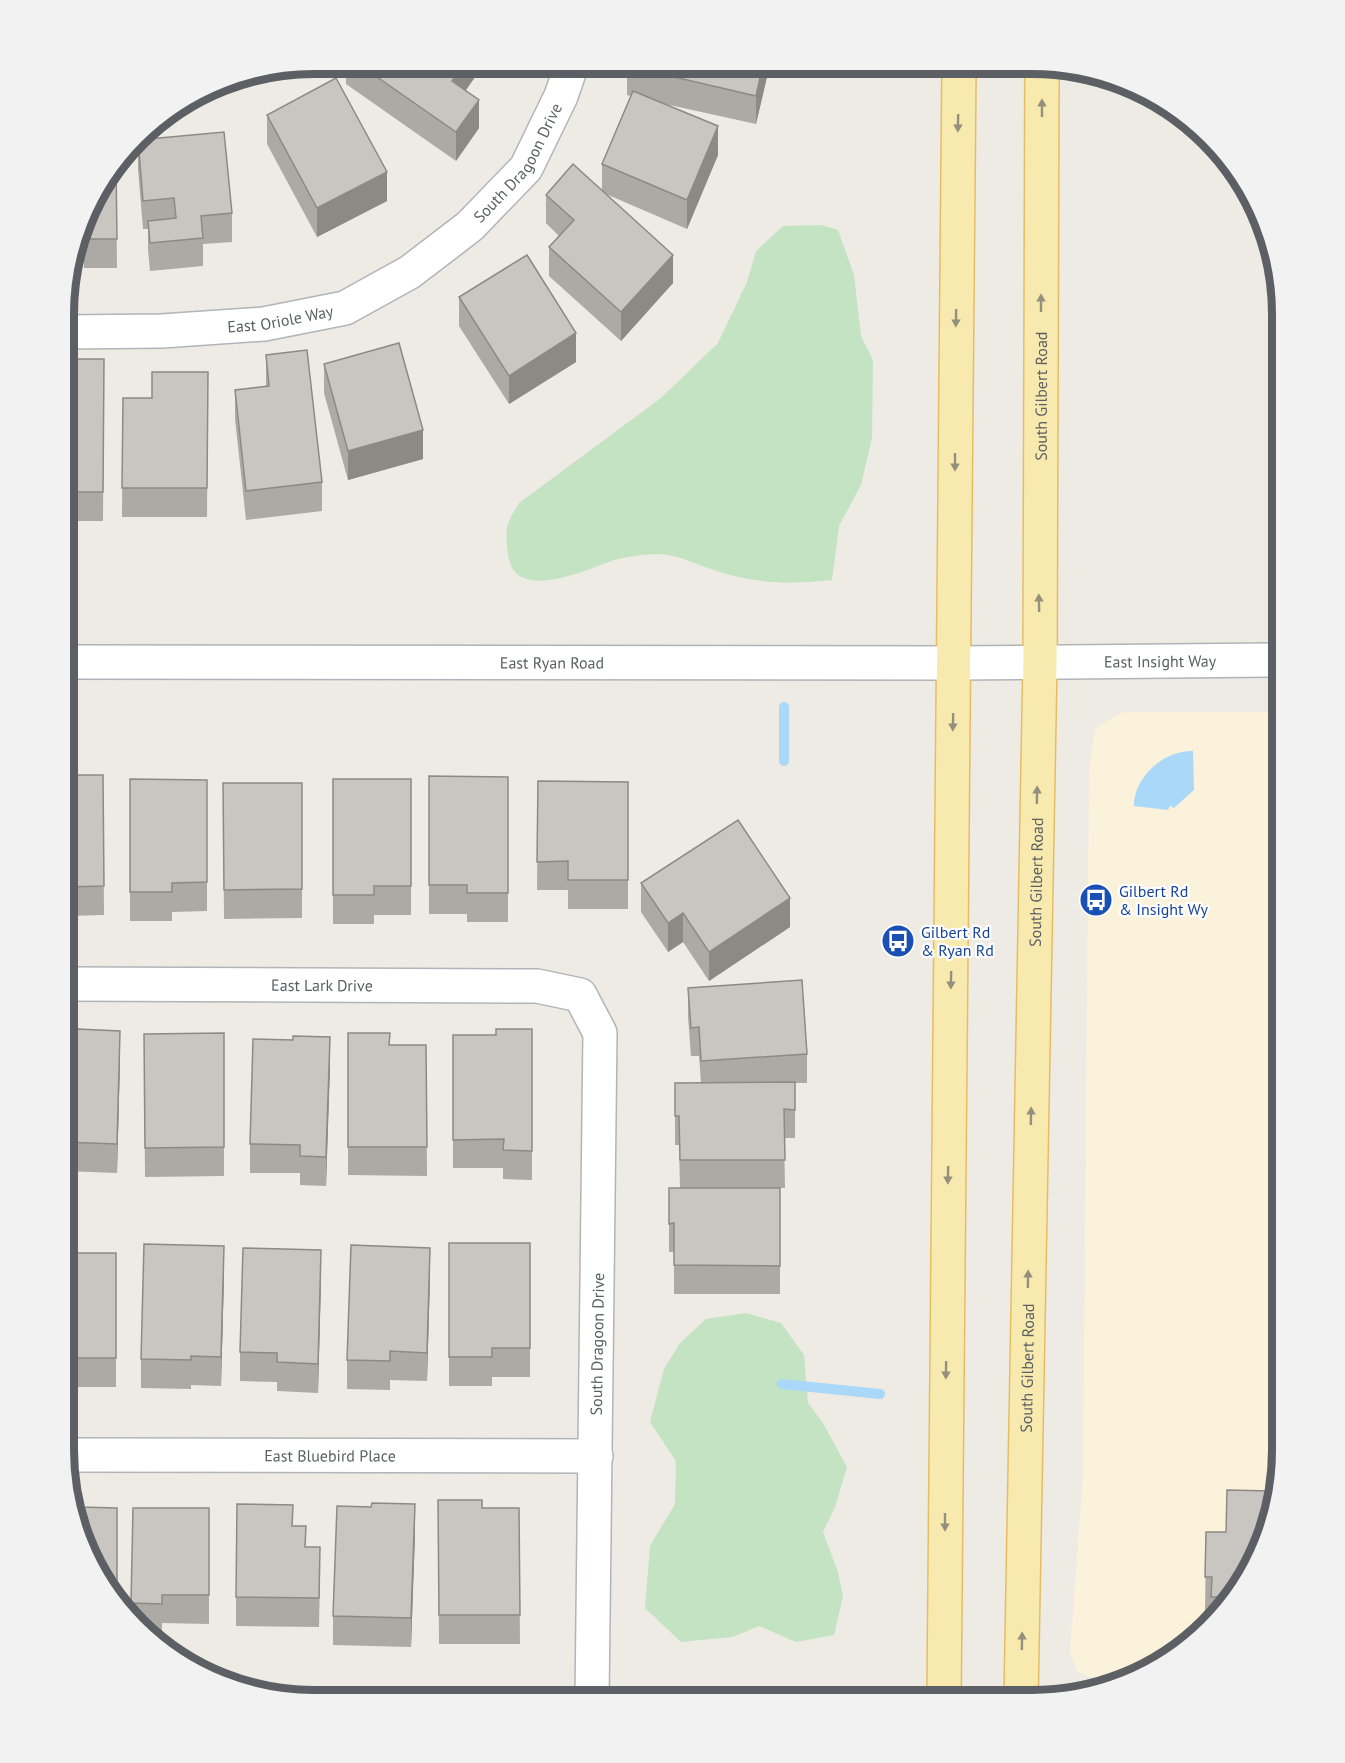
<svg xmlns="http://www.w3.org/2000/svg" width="1345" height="1763" font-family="'PT Sans',sans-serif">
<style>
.commercial{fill:#fbf2db}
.green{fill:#c3e3c2}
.water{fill:#a9d8f8}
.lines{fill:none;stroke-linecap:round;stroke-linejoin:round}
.stream{stroke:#a9d8f8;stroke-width:10}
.street-casing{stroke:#b1b4b8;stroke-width:36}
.secondary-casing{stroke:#b0b3b8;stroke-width:36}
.primary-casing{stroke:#e6bd64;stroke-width:36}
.street{stroke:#fff;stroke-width:33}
.secondary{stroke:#fff;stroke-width:33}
.primary{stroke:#f8eaae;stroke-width:33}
.wall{fill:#ada9a5}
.shaded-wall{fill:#8d8a86}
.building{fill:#c9c5c0;stroke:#8d8a86;stroke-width:1.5}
.oneway{fill:#93907d}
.labels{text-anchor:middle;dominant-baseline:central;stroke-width:4.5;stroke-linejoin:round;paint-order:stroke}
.street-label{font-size:16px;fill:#5c5f63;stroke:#fff}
.transit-label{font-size:16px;fill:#164399;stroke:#fff;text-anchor:start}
.rim{fill:none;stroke:#5c5f63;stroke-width:8}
</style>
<rect width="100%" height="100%" fill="#edebe4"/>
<polygon class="commercial" points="1123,712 1282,712 1281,1467 1269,1531 1240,1589 1197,1638 1143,1674 1106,1683 1077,1672 1070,1652 1083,1475 1089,767 1095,731 1100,725"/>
<g class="green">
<path d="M821 225 838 230 854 275 861 336 873 360 872 438 861 485 839 526 832 580C793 584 758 584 720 572 699 566 681 555 659 554 645 554 626 557 614 560 587 569 514 605 508 554 505 527 505 527 519 503L661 398 718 343 747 282 756 251 783 226Z"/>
<polygon points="746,1313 781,1323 804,1355 808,1403 823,1423 847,1467 835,1507 823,1532 838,1572 843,1596 834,1635 796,1642 759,1626 732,1637 681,1642 645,1608 650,1546 675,1504 676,1461 650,1422 664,1369 680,1343 706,1319"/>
</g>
<path class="water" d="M1193 751 1194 790 1174 808 1170 806 1168 810 1134 806C1134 777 1164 750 1193 751Z"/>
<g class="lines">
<g class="stream">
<polyline points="784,707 784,761"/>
<polyline points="782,1384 880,1394"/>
</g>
<g class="street-casing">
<g id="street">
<path id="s1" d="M65 332 162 331 264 324 345 308 410 272 470 226 526 168 561 96 572 64"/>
<path id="s2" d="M64 984 537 986 580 995 600 1033 592 1699"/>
<path id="s3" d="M64 1455 596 1456"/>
</g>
</g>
<g class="secondary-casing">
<g id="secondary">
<path id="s4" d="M64 662 954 663 1282 660"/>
</g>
</g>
<g class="primary-casing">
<g id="primary">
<polyline points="944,1700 959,65"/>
<path id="s5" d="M1021 1700 1040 661 1042 65"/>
</g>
</g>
<use href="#street" class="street"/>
<use href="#secondary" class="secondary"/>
<use href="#primary" class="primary"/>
</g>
<g class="wall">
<polygon points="346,63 475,63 475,77 466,90 479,128 456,161 346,84"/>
<polygon points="627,64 770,64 756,124 665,104 718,155 687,229 606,194 673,283 621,341 549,276 549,247 559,236 546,223 546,195 602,190 602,164 631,96 627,95"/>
<polygon points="267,115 387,201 317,237 267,144"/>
<polygon points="138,140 232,213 232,242 203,244 203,266 150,271 148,250 148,229 143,229 138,169"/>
<polygon points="116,165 117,268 84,268 84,249 76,249 96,188"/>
<polygon points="459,297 576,362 509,404 459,326"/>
<polygon points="266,355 322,482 322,511 246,520 235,419 235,390 266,386"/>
<polygon points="65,359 104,359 103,521 65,521"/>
<polygon points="324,364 423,459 348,480 324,393"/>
<polygon points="208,372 207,517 122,517 123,398 152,398"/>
<polygon points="64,775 103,775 104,915 66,916 66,922 64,922"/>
<polygon points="429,776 508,777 508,922 467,922 467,914 429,914"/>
<polygon points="130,779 207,780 207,911 172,912 172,921 130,921"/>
<polygon points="333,779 411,779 411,915 374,915 374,924 333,924"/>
<polygon points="538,781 628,782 628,909 568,909 568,890 537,890"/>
<polygon points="223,783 302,783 302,918 224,919"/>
<polygon points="641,883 790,927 709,981 683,942 668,952 641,912"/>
<polygon points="688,988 807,1054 807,1083 795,1083 795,1138 784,1138 785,1188 780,1188 780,1294 674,1294 674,1252 669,1252 669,1188 680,1188 679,1145 675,1145 675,1083 701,1083 699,1056 691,1056 688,1017"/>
<polygon points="532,1029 532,1180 503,1179 503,1168 453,1168 453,1035 496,1035"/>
<polygon points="224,1033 224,1176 145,1177 144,1034"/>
<polygon points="348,1033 390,1045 426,1045 427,1176 348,1175"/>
<polygon points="64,1041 120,1059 117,1173 64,1171"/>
<polygon points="330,1066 326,1186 300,1185 300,1173 250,1173 250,1144"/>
<polygon points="449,1243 530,1243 530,1377 492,1377 492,1386 449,1386"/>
<polygon points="63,1244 65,1253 116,1253 116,1387 74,1387 74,1391 63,1391"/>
<polygon points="224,1275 221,1386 191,1385 191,1389 141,1388 141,1359"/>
<polygon points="430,1277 427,1381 390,1380 390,1390 347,1389 347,1360"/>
<polygon points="321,1279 318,1393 277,1391 277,1382 240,1381 240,1352"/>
<polygon points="438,1500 482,1508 519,1508 520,1644 439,1644"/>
<polygon points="133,1508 209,1508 209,1624 162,1623 162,1633 145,1633 131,1620"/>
<polygon points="293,1526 320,1576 319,1627 236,1626 236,1597"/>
<polygon points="1206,1532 1240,1589 1211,1621 1211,1614 1205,1614"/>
<polygon points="415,1533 411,1647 333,1645 333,1616"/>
</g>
<g class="shaded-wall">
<polygon points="464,63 475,63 475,77 452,110 452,81"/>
<polygon points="763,64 770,64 756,124 756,96"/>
<polygon points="479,100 479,128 456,161 456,132"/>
<polygon points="718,126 718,155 687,229 687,200"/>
<polygon points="387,172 387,201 317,237 317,208"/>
<polygon points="673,255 673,283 621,341 621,312"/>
<polygon points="576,333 576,362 509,404 509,376"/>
<polygon points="423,430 423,459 348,480 348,451"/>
<polygon points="790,898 790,927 709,981 709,952"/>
<polygon points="683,913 683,942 668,952 668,923"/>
<polygon points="120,1031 120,1059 117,1173 117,1144"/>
<polygon points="330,1037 330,1066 326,1186 326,1157"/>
<polygon points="224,1246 224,1275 221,1386 221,1357"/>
<polygon points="430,1248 430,1277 427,1381 427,1353"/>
<polygon points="321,1250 321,1279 318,1393 318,1364"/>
<polygon points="415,1504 415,1533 411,1647 411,1618"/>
</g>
<g class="building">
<polygon points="357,63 464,63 452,81 479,100 456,132"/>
<polygon points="627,64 763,64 756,96 627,66"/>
<polygon points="336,78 387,172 317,208 267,115"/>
<polygon points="633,91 718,126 687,200 602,164"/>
<polygon points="224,132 232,213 201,216 203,238 150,243 148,221 176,218 174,198 143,201 138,140"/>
<polygon points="573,164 673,255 621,312 549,247 574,220 546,195"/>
<polygon points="116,165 117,239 84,239 84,224 96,188"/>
<polygon points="527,255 576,333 509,376 459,297"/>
<polygon points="399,343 423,430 348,451 324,364"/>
<polygon points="307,350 322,482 246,491 235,390 269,386 266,355"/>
<polygon points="65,359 104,359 103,492 65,492"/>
<polygon points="152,372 208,372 207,488 122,488 123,398 152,398"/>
<polygon points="64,775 103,775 104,886 66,887 66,893 64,893"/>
<polygon points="429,776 508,777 508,893 467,893 467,885 429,885"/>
<polygon points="130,779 207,780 207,882 172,883 172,892 130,892"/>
<polygon points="333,779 411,779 411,886 374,886 374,895 333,895"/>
<polygon points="538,781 628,782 628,880 568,880 568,861 537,862"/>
<polygon points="223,783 302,783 302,889 224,890"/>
<polygon points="738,820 790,898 709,952 683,913 668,923 641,883"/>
<polygon points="802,980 807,1054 701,1061 699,1027 691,1028 688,988"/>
<polygon points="77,1029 120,1031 117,1144 64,1142 64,1041 77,1041"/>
<polygon points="496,1029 532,1029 532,1151 503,1150 504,1139 453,1140 453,1035 496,1035"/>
<polygon points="224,1033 224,1147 145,1148 144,1034"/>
<polygon points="348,1033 390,1033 389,1045 426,1045 427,1147 348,1147"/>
<polygon points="293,1036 330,1037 326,1157 300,1156 300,1145 250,1144 253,1039 293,1040"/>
<polygon points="795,1082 795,1110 784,1109 785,1160 680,1160 679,1116 675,1116 675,1083"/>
<polygon points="669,1188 780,1188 780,1266 674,1265 674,1223 669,1224"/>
<polygon points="449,1243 530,1243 530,1348 492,1348 492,1357 449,1357"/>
<polygon points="63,1244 65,1244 65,1253 116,1253 116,1358 74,1358 74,1362 63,1362"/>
<polygon points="144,1244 224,1246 221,1357 191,1356 191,1360 141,1359"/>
<polygon points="351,1245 430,1248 427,1353 390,1351 390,1361 347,1360"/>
<polygon points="243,1248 321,1250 318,1364 277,1362 277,1353 240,1352"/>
<polygon points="1227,1490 1277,1491 1269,1531 1240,1589 1232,1597 1211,1597 1212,1577 1205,1577 1206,1532 1226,1532"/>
<polygon points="75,1500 80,1500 80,1507 117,1508 117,1603 89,1561"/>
<polygon points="438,1500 482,1500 482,1508 519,1508 520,1615 439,1615"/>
<polygon points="372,1503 415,1504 411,1618 333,1616 337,1506 371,1507"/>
<polygon points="237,1504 293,1505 292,1526 306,1526 305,1547 320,1547 319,1598 236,1597"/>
<polygon points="133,1508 209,1508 209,1595 162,1595 162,1604 131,1603"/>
</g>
<defs><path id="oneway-solid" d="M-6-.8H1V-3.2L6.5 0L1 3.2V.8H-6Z" transform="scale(1.5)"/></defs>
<g class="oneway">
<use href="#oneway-solid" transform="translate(1042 108) rotate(-90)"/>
<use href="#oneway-solid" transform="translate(958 123) rotate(91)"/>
<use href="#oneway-solid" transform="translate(1041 303) rotate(-90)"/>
<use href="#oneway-solid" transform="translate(956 318) rotate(91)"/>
<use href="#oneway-solid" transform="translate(955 462) rotate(90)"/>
<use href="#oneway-solid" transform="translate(1039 603) rotate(-91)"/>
<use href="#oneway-solid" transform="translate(953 722) rotate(91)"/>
<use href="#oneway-solid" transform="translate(1037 795) rotate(-89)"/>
<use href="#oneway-solid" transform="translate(951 980) rotate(91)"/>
<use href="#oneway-solid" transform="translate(1031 1116) rotate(-89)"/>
<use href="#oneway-solid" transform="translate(948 1175) rotate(91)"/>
<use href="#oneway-solid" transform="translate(1028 1279) rotate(-89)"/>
<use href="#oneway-solid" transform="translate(946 1370) rotate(91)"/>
<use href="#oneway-solid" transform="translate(945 1522) rotate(90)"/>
<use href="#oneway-solid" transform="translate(1022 1641) rotate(-89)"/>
</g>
<defs>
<g id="bus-disc" transform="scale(1.725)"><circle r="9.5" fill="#1a4fb4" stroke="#fff"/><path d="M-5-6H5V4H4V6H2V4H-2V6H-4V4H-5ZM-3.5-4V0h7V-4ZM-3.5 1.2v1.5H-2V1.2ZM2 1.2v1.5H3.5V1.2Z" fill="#fff"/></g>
</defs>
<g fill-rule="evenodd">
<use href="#bus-disc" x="1096" y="900"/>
<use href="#bus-disc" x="898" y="941"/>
</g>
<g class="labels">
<g class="street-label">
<text stroke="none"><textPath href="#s1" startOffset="512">South Dragoon Drive</textPath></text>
<text stroke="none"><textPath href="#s1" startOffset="216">East Oriole Way</textPath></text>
<text stroke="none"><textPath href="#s5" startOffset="1304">South Gilbert Road</textPath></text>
<text stroke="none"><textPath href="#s4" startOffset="1096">East Insight Way</textPath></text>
<text stroke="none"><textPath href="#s4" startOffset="488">East Ryan Road</textPath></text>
<text stroke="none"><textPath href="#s5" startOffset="818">South Gilbert Road</textPath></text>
<text stroke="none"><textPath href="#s2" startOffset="258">East Lark Drive</textPath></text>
<text transform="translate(597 1344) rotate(-89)">South Dragoon Drive</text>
<text stroke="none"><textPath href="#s5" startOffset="332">South Gilbert Road</textPath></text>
<text stroke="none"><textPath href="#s3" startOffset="266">East Bluebird Place</textPath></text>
</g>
<g class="transit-label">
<text x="1119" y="891">Gilbert Rd<tspan x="1119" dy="18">&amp; Insight Wy</tspan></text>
<text x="921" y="932">Gilbert Rd<tspan x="921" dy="18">&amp; Ryan Rd</tspan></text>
</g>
</g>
<path d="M0 0H1345V1763H0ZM314 74H1032A240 240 0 0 1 1272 314V1450A240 240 0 0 1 1032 1690H314A240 240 0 0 1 74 1450V314A240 240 0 0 1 314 74Z" fill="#f2f2f3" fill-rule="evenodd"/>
<path class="rim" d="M314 74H1032A240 240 0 0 1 1272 314V1450A240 240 0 0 1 1032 1690H314A240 240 0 0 1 74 1450V314A240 240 0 0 1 314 74Z"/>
</svg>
